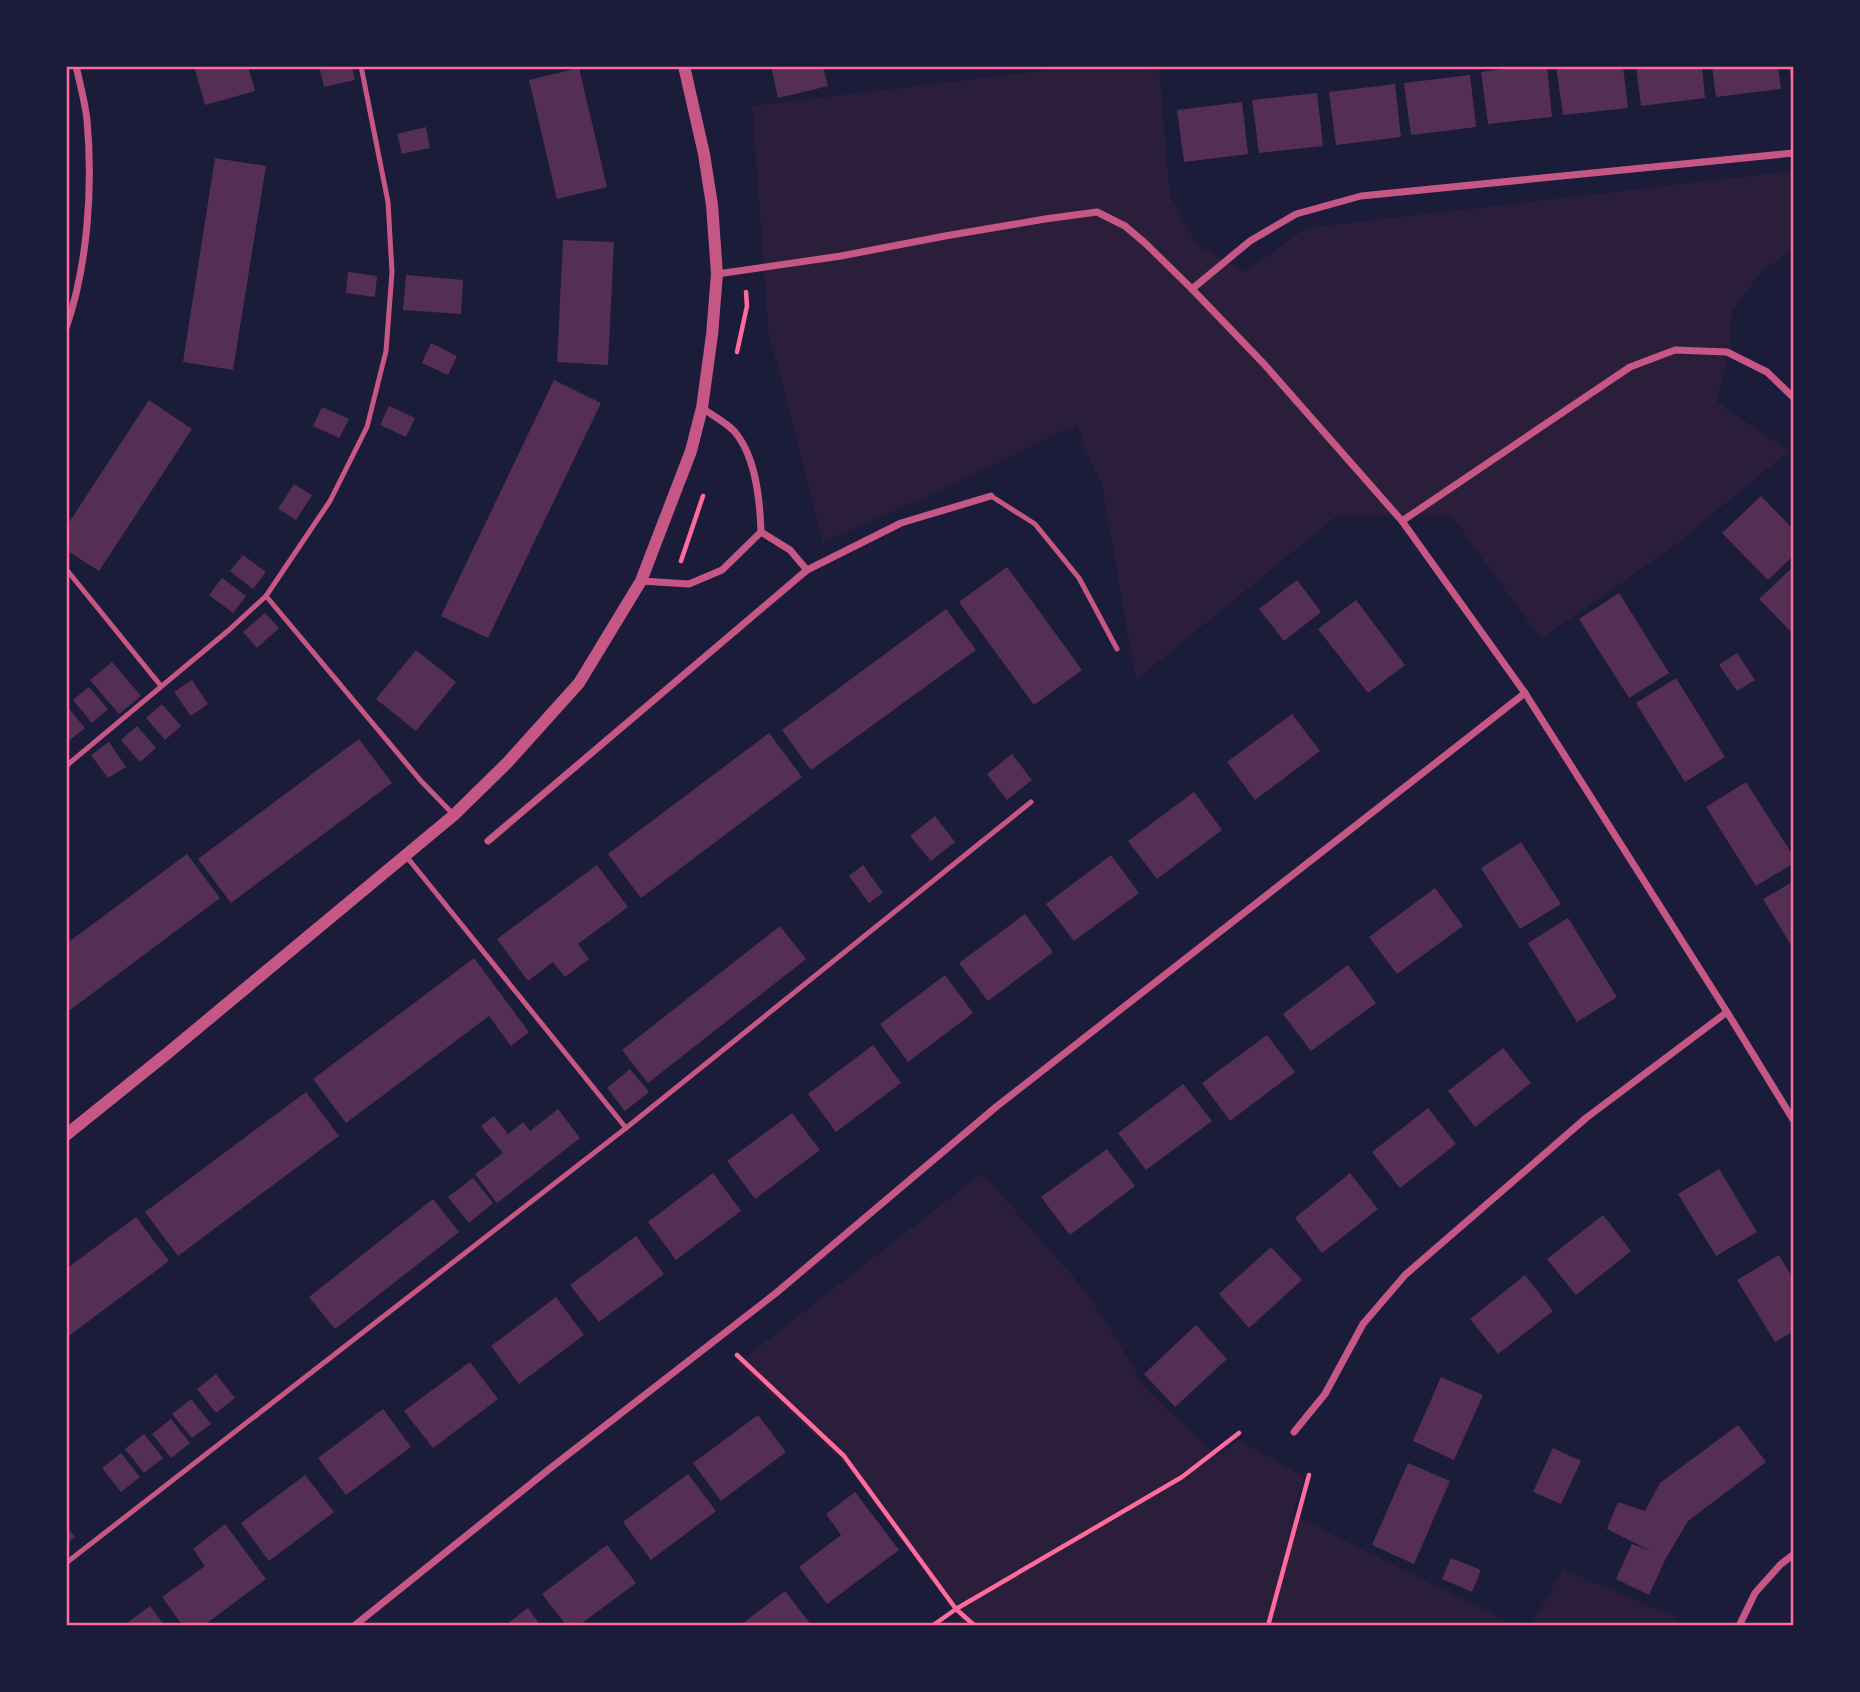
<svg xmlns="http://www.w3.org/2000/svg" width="1860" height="1692" font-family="'Exo 2',sans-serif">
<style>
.green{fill:#2a1e3b}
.building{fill:#542f53}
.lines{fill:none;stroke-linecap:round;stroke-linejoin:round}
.path{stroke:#ff6b9d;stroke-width:4.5}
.service{stroke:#c65784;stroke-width:5}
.minor{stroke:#c65784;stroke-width:7}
.tertiary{stroke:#c65784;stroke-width:12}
.neatline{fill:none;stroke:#ff6b9d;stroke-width:2.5}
</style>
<rect width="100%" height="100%" fill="#1b1b3a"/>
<g class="green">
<polygon points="1073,67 1159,67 1170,195 1196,244 1245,272 1306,228 1793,171 1793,249 1761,272 1733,310 1728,352 1717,402 1789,451 1674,546 1541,639 1451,515 1337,516 1136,680 1102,486 1083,444 1078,424 939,491 823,542 768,330 752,106"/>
<polygon points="982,1173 1084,1289 1116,1338 1145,1388 1217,1456 1239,1440 1304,1477 1293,1515 1514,1625 964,1625 841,1459 737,1364"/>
<polygon points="1563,1569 1673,1616 1682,1625 1531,1625"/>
</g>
<g class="building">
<polygon points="194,66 248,66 255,91 205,105"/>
<polygon points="319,66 352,66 355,80 324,87"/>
<polygon points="771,66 823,66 828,86 778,98"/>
<polygon points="1526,66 1547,66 1552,117 1488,124 1481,72"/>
<polygon points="1556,66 1623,66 1628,108 1563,115"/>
<polygon points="1636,66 1702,66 1705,98 1641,106"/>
<polygon points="1712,66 1778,66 1781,89 1716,97"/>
<polygon points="1789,66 1794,66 1794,91 1792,91"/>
<polygon points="579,68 607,187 557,199 529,80"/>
<polygon points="1470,75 1476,127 1411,135 1404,83"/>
<polygon points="1395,84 1401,137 1336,145 1329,92"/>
<polygon points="1317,93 1323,146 1259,153 1252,100"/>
<polygon points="1242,102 1248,154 1184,162 1177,110"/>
<polygon points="426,127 430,148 402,154 397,134"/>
<polygon points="215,158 266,166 233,370 183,362"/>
<polygon points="563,240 614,242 608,365 557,362"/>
<polygon points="348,272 377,276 375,297 346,293"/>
<polygon points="406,275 463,280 461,314 403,310"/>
<polygon points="431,343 457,356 448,375 422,363"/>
<polygon points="554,380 601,403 488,638 441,616"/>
<polygon points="149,400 192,429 99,571 66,550 66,527"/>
<polygon points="389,406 415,418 406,437 380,425"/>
<polygon points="322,407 349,419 339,438 313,426"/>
<polygon points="294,484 312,495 296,520 278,509"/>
<polygon points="1761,496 1794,530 1794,555 1768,580 1722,533"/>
<polygon points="243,555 266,572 253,589 230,571"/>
<polygon points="1794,566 1794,635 1759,599"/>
<polygon points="1007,567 1082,670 1034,705 959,602"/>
<polygon points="222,578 246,596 233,613 209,595"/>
<polygon points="1297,580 1321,612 1284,641 1259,609"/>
<polygon points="1619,593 1669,673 1629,698 1579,619"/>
<polygon points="1356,600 1405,665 1368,693 1318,629"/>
<polygon points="946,609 976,650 811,770 782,730"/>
<polygon points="265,613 279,628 257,648 243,632"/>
<polygon points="416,650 456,682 416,731 376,699"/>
<polygon points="1737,653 1755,680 1737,691 1719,665"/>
<polygon points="112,662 141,696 119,714 90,680"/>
<polygon points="1676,678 1725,757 1685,782 1636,703"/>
<polygon points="192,680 208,704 191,716 174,692"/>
<polygon points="89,687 108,709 92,723 73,700"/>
<polygon points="162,704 181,726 165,740 146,718"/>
<polygon points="66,705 85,728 66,743"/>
<polygon points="1292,714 1320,751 1255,800 1227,762"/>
<polygon points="137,726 156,748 140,762 121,740"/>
<polygon points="769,733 802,777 641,898 608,854"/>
<polygon points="359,739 392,783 231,903 198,859"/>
<polygon points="109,742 126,767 108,778 91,755"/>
<polygon points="1012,754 1032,780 1007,800 987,774"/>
<polygon points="1746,782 1794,857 1794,863 1756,886 1706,807"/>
<polygon points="1194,792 1222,830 1157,879 1128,841"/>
<polygon points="935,816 955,842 931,861 910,836"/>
<polygon points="1521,842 1561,904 1520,929 1481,868"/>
<polygon points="187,854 220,898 66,1013 66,944"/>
<polygon points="1111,855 1139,893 1074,941 1046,904"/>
<polygon points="597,865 628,907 578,944 589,959 565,977 553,962 528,981 497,939"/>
<polygon points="863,865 883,893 869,903 849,876"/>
<polygon points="1794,881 1794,950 1763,899"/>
<polygon points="1435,888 1463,926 1397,974 1369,937"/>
<polygon points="1025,914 1053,952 988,1001 959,963"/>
<polygon points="1568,918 1617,997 1577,1022 1528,943"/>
<polygon points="780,926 806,959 648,1083 622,1050"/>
<polygon points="474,958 529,1032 511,1046 489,1016 346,1123 313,1079"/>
<polygon points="1348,965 1376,1003 1311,1051 1283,1014"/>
<polygon points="945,975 973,1013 908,1062 880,1024"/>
<polygon points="1267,1035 1295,1072 1230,1121 1202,1083"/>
<polygon points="873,1045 901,1083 836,1132 808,1094"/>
<polygon points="1503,1048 1531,1083 1475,1127 1448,1091"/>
<polygon points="630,1069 649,1092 625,1111 607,1088"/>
<polygon points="1183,1084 1212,1121 1146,1170 1118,1133"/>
<polygon points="306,1092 339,1136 178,1256 145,1212"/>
<polygon points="1428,1108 1456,1144 1400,1188 1372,1152"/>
<polygon points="558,1109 580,1138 497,1203 475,1174 503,1153 481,1126 494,1116 508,1134 523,1122 530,1131"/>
<polygon points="792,1113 820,1150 755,1199 727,1161"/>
<polygon points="1107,1149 1135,1186 1070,1235 1041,1197"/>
<polygon points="1719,1169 1757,1232 1716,1256 1678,1194"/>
<polygon points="713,1173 741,1211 676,1260 648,1222"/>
<polygon points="1350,1173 1378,1209 1322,1253 1295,1218"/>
<polygon points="473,1178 493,1203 469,1223 448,1197"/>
<polygon points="433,1199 459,1232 335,1329 309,1297"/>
<polygon points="1603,1215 1631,1251 1576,1295 1547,1259"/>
<polygon points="136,1217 169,1261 66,1338 66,1269"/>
<polygon points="636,1236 664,1274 599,1322 570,1285"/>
<polygon points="1271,1247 1302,1280 1249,1328 1219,1294"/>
<polygon points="1779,1255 1794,1280 1794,1331 1775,1342 1737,1280"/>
<polygon points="1525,1275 1553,1311 1498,1354 1470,1319"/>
<polygon points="556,1297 584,1335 519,1384 491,1346"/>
<polygon points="1196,1325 1227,1359 1175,1407 1144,1374"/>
<polygon points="470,1362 498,1399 433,1448 404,1411"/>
<polygon points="216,1374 235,1398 216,1413 197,1389"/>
<polygon points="1441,1377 1483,1395 1454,1460 1413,1441"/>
<polygon points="191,1399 211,1424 192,1438 172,1414"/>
<polygon points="383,1409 411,1447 346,1495 318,1458"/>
<polygon points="758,1415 786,1452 721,1501 693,1463"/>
<polygon points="171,1419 190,1443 171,1458 152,1434"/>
<polygon points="1738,1425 1766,1462 1688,1521 1666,1558 1649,1595 1616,1579 1632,1544 1651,1551 1607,1529 1618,1502 1645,1511 1660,1483"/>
<polygon points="144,1434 163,1458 144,1473 125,1449"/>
<polygon points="1553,1448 1581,1461 1561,1504 1533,1492"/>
<polygon points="121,1453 140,1477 121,1492 102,1468"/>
<polygon points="1408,1463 1450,1481 1414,1564 1372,1545"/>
<polygon points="688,1474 716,1511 651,1560 623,1522"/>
<polygon points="305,1475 334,1512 269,1561 241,1523"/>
<polygon points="855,1492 899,1550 827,1604 799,1567 841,1535 826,1514"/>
<polygon points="225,1524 266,1579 203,1626 183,1626 162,1597 205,1566 193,1549"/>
<polygon points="66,1525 75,1537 66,1544"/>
<polygon points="607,1545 636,1583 578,1626 567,1626 542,1594"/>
<polygon points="1451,1558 1481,1570 1472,1592 1442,1579"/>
<polygon points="785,1591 812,1626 740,1626 752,1616"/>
<polygon points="150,1606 165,1626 123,1626"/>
<polygon points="528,1608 541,1626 504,1626"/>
</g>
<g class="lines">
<g class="path">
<polyline points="737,352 747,306 746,292"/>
<polyline points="681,561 703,496"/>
<polyline points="737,1355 844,1456 956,1609 1182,1477 1239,1433"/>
<polyline points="932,1626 956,1609 975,1626"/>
<polyline points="1268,1626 1309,1475"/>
</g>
<g class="service">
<polyline points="991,496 1035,524 1079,578 1117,649"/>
<polyline points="66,569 161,686"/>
<polyline points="266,596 421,781 454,815"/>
<polyline points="66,766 229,630 266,596 330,501 367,427 386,351 392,272 388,202 361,66"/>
<polyline points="406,856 626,1128"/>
<polyline points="66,1563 626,1128 1031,802"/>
</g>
<g class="minor">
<polyline points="717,274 841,256 945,236 1045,219 1097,212 1125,226 1145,243 1192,289 1264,364 1402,521 1525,693 1727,1012 1794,1121"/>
<polyline points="1192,289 1250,241 1296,214 1361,196 1794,153"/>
<path d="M66 328C88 265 93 186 87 120 85 102 80 84 76 66"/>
<polyline points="1402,521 1630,367 1675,350 1727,352 1767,372 1794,398"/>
<polyline points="761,532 790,550 807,570"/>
<path d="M641 581 689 584 722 570 761 532C760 500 756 456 734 431 725 422 712 415 702 408"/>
<polyline points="488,841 807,570 901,523 991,496"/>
<polyline points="1294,1432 1325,1394 1363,1324 1405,1275 1586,1118 1727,1012"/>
<polyline points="354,1626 548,1470 776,1293 996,1107 1525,693"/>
<polyline points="1739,1626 1755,1593 1780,1565 1794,1554"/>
</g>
<polyline class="tertiary" points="66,1135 169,1052 454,815 508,762 579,683 641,581 691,451 702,408 712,335 717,274 712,205 704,154 684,66"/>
</g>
<rect width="1860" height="1692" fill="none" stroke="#1b1b3a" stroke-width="136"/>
<rect x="68" y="68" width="1724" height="1556" class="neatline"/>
</svg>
